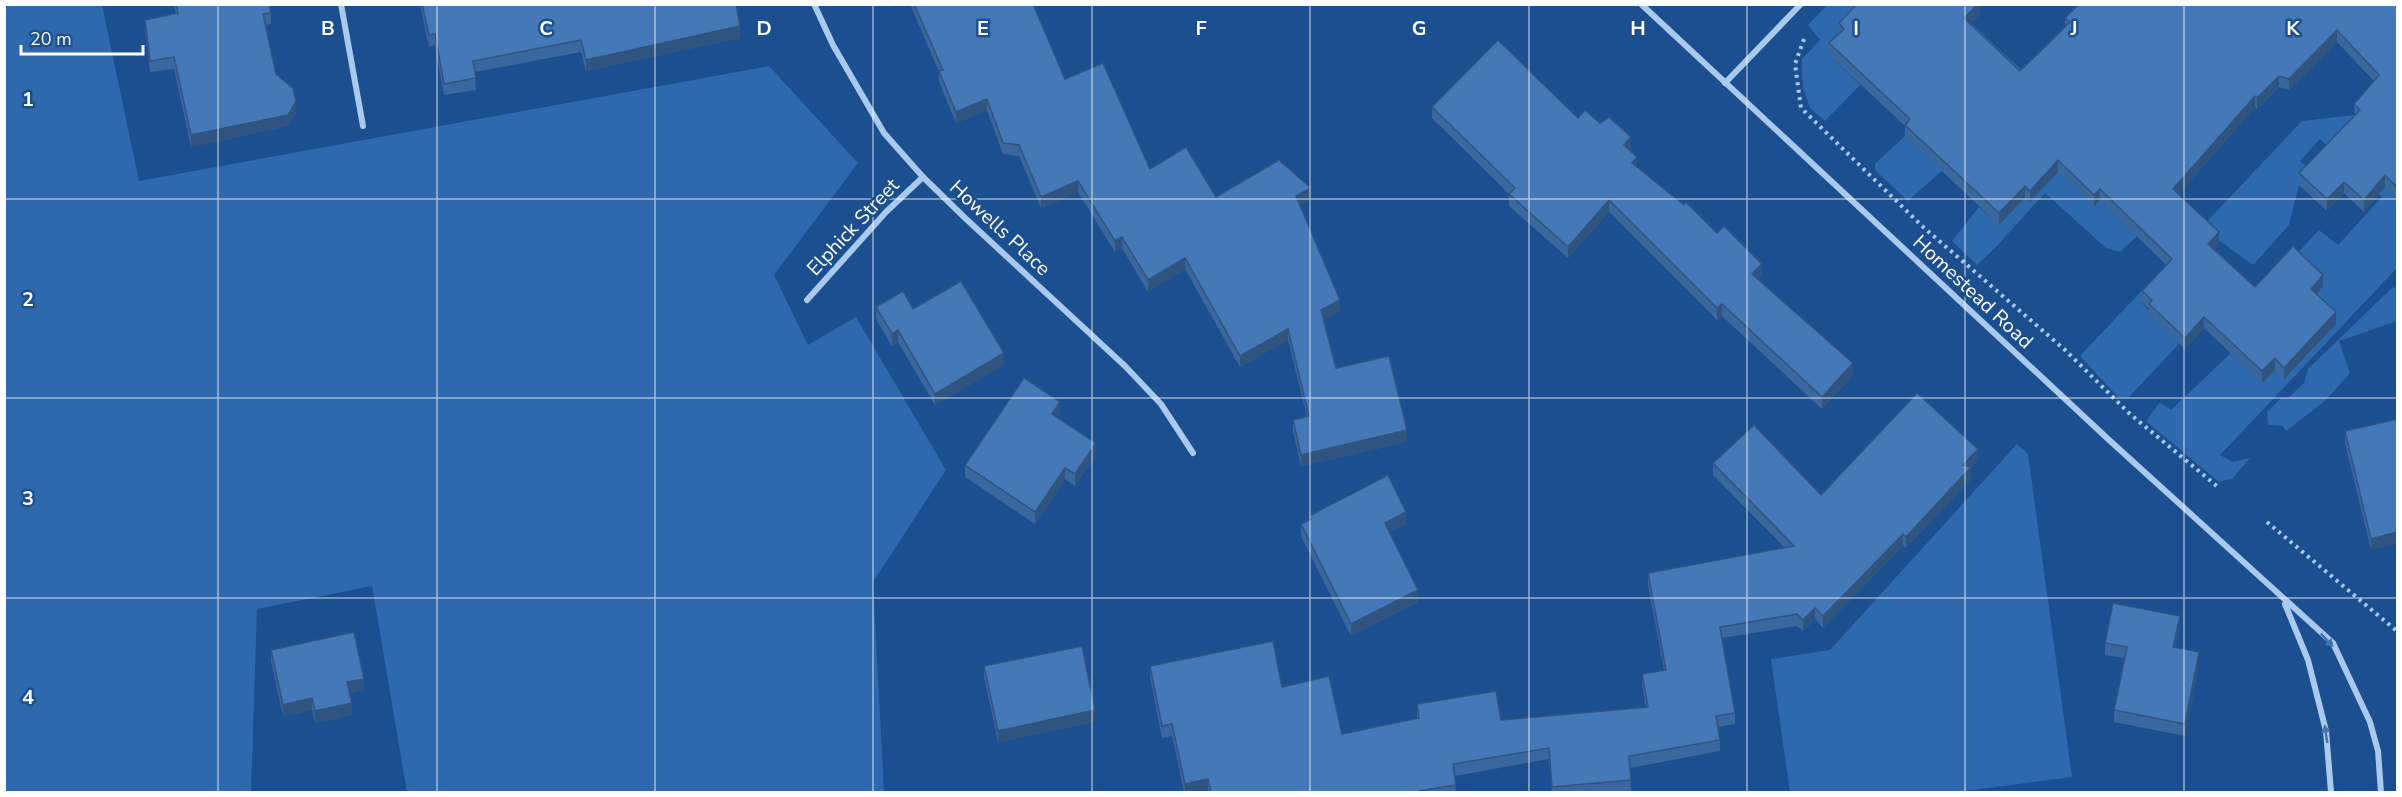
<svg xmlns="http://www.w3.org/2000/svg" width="2402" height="797" font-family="'Nunito Sans',sans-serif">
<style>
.green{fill:#2e69ad}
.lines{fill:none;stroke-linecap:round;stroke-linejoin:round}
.path{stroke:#a9c9ee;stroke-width:4;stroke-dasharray:3 4.5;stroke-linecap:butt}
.street{stroke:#a9c9ee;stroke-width:6}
.wall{fill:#3a679d}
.shaded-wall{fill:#305480}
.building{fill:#4478b7;stroke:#305480;stroke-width:1.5}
.oneway{fill:#4674ac}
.grid{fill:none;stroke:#fff;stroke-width:1.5;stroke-opacity:0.55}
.labels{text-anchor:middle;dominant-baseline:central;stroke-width:5;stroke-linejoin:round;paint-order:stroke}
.street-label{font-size:20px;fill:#fff;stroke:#1b4f8f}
.grid-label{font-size:20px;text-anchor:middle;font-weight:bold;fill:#fff;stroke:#1b4f8f;stroke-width:5;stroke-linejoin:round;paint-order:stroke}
</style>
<rect width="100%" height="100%" fill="#1b4f8f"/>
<g class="green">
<polygon points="4,5 102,5 139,181 769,66 858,163 774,275 808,345 856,317 946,470 873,582 884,792 407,792 372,586 257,609 251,792 5,792"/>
<polygon points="1827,5 1869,5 1829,55 1860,85 1825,121 1810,108 1803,88 1802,71 1802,59 1820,40 1808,25"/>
<polygon points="1952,5 2094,138 2100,200 2151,223 2120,252 2106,248 2045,193 1995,248 1977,265 1952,241 1979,207 1999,224 2025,198 2030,202 2084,144 1946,167 1908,201 1875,170 1875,164 1905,136"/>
<polygon points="2354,115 2362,123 2397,198 2397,268 2220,455 2233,462 2250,458 2233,478 2219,482 2146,421 2160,402 2171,410 2231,353 2263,382 2275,370 2311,301 2293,258 2319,230 2338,245 2382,197 2320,139 2300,161 2312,172 2299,185 2289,225 2253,265 2203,229 2142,303 2179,344 2128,398 2118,397 2080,356 2302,121"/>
<polygon points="2393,287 2397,289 2397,321 2339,341 2350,373 2325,401 2286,431 2283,426 2268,425 2267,412 2281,398 2288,398 2304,383 2308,369"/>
<polygon points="2017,444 2028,454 2072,777 1957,792 1790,792 1771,659 1830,650"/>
</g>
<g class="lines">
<g class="path">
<polyline points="1804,39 1795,64 1801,108 1922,226 2065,350 2130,414 2218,487"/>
<polyline points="2267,522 2398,632"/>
</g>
<g class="street">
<polyline points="341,4 363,126"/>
<polyline points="814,4 833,45 884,133 923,177 964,217 1125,366 1161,404 1193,453"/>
<polyline points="1641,4 2108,439 2333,643 2370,722 2378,751 2381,792"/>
<polyline points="1725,83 1801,4"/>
<polyline points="807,300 886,212 923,177"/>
<polyline points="2285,604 2308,660 2326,731 2331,792"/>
</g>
</g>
<g class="wall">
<polygon points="174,4 269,4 271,13 271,24 265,25 276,74 296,113 288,126 191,147 174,69 150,72 145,31 145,20 176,14"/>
<polygon points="420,4 736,4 740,38 586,71 581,52 475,72 476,90 444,95 435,45 429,47"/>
<polygon points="910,4 1033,4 1065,79 1150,169 1216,197 1311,199 1300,205 1340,311 1324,320 1336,368 1407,442 1301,466 1293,431 1293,420 1307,416 1288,340 1240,367 1185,269 1148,292 1122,248 1115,252 1078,192 1041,208 1019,156 1003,154 987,110 956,123 939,82 939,72"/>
<polygon points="1857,4 1984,4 1980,9 1980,14 1970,24 2020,71 2065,27 2065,18 2397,4 2397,198 2385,187 2364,212 2344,193 2327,211 2299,185 2299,173 2355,116 2354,104 2374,81 2337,42 2289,90 2279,87 2257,109 2255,107 2179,194 2219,243 2214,249 2255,287 2323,286 2317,294 2336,324 2284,379 2275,370 2262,383 2204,328 2185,349 2149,315 2149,309 2142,302 2142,291 2166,265 2100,200 2094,207 2058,172 2030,202 2025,198 1999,225 1905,136 1905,126 1829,55 1829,43 1839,34 1839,23"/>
<polygon points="1432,107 1600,123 1631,148 1629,150 1637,167 1717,233 1762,275 1758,279 1853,375 1822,409 1722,316 1717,320 1609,212 1568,258 1509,206 1509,194 1432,118"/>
<polygon points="876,307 1004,365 935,405 898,342 892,346 876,319"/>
<polygon points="1060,413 1057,417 1096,455 1075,486 1065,479 1035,524 965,477 965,465"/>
<polygon points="2397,419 2371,550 2345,443 2345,431"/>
<polygon points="1978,460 1971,468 1971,479 1906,548 1903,546 1823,628 1815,619 1803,631 1797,626 1722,638 1735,713 1735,724 1718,727 1720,740 1720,751 1630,768 1631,791 1619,792 1552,792 1549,759 1455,776 1456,792 1208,792 1208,790 1197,792 1184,792 1172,736 1162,738 1150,677 1150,666 1282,687 1342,734 1417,718 1417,704 1501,720 1646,708 1642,685 1642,674 1664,670 1648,585 1648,573 1785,548 1713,475 1713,463 1821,495"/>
<polygon points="1309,516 1406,524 1389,532 1418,602 1351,636 1301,536 1301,524 1309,520"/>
<polygon points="2180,628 2175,647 2199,664 2185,736 2114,722 2114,710 2124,658 2105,655 2105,643"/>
<polygon points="271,650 364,690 350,693 352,715 315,723 312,710 283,716 271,661"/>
<polygon points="984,666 1095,722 998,742 984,677"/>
</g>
<g class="shaded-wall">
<polygon points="888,4 900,4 888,8"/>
<polygon points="1978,4 1984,4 1980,9 1980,14 1964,30 1964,18"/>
<polygon points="740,26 740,38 586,71 586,60"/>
<polygon points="2337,30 2337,42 2289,90 2289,79"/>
<polygon points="2279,76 2279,87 2257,109 2257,98"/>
<polygon points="2255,96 2255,107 2173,201 2173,189"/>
<polygon points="987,99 987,110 956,123 956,112"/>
<polygon points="296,101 296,113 288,126 191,147 191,135"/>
<polygon points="1631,137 1631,148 1624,156 1624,145"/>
<polygon points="1637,157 1637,169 1632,163"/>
<polygon points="2058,160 2058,172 2030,202 2030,191"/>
<polygon points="2385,175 2385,187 2364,212 2364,200"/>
<polygon points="1078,181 1078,192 1041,208 1041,197"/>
<polygon points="2344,182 2344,193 2327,211 2327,199"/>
<polygon points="2025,186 2025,198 1999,225 1999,213"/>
<polygon points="1311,188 1311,199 1296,207 1296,196"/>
<polygon points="2100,189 2100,200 2094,207 2094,195"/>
<polygon points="1609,200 1609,212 1568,258 1568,247"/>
<polygon points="2219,232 2219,243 2208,256 2208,244"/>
<polygon points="1122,237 1122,248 1115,252 1115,241"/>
<polygon points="1185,258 1185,269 1148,292 1148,280"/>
<polygon points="1762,264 1762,275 1752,285 1752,274"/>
<polygon points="2323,275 2323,286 2311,301 2311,289"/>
<polygon points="1340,300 1340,311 1321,321 1321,310"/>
<polygon points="1722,304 1722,316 1717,320 1717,308"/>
<polygon points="2336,312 2336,324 2284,379 2284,368"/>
<polygon points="2204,317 2204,328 2185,349 2185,338"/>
<polygon points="1288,329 1288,340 1240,367 1240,356"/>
<polygon points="898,330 898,342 892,346 892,334"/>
<polygon points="1004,353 1004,365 935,405 935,394"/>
<polygon points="2275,358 2275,370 2262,383 2262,371"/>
<polygon points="1853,363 1853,375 1822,409 1822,397"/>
<polygon points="1060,402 1060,413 1052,425 1052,414"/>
<polygon points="1407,430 1407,442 1301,466 1301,455"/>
<polygon points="1096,443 1096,455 1075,486 1075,474"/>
<polygon points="1978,449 1978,460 1971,468 1971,479 1906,548 1906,537 1963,465"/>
<polygon points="1065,468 1065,479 1035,524 1035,512"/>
<polygon points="1406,512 1406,524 1385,534 1385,523"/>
<polygon points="2397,532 2397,544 2371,550 2371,539"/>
<polygon points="1903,534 1903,546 1823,628 1823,616"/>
<polygon points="1418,590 1418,602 1351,636 1351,624"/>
<polygon points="1815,608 1815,619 1803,631 1803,620"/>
<polygon points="2180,616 2180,628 2173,658 2173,647"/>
<polygon points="2199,652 2199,664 2185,736 2185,724"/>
<polygon points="364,679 364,690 347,694 347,682"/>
<polygon points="312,698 312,710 283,716 283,705"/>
<polygon points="352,703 352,715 315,723 315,711"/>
<polygon points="1095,710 1095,722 998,742 998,731"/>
<polygon points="1208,779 1208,790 1197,792 1185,792 1185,784"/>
</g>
<g class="building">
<polygon points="176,4 269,4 271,13 263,14 276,74 293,88 296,101 288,115 191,135 174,57 150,61 145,20 178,13"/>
<polygon points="422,4 736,4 740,26 586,60 581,40 473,61 476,78 444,84 435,34 429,35"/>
<polygon points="914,4 1033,4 1065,79 1103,63 1150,169 1186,147 1216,197 1279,160 1311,188 1296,196 1340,300 1321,310 1336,368 1389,356 1407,430 1301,455 1293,420 1309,416 1288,329 1240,356 1185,258 1148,280 1122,237 1115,241 1078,181 1041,197 1019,145 1003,143 987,99 956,112 939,71 943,70"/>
<polygon points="1857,4 1978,4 1964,18 2020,71 2070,22 2065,18 2079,4 2397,4 2397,187 2385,175 2364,200 2344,182 2327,199 2299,173 2360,110 2354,104 2379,75 2337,30 2289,79 2279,76 2257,98 2255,96 2173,189 2219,232 2208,244 2255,287 2293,246 2323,275 2311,289 2336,312 2284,368 2275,358 2262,371 2204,317 2185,338 2149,304 2152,300 2142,291 2172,259 2100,189 2094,195 2058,160 2030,191 2025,186 1999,213 1905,125 1910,119 1829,43 1844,29 1839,23"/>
<polygon points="1498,40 1578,118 1585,110 1600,123 1609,117 1631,137 1624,145 1637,157 1632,163 1684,205 1686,202 1717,233 1724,226 1762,264 1752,274 1853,363 1822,397 1722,304 1717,308 1609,200 1568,247 1509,194 1515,188 1432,107"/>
<polygon points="961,281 1004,353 935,394 898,330 892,334 876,307 903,291 913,309"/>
<polygon points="1024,378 1060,402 1052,414 1096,443 1075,474 1065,468 1035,512 965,465"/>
<polygon points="1917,393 1978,449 1963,465 1971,467 1906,537 1903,534 1823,616 1815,608 1803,620 1797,614 1720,627 1735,713 1716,716 1720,740 1629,756 1631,780 1552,787 1549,748 1453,764 1456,785 1419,791 1419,792 1211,792 1208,779 1185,784 1172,724 1162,726 1150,666 1273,641 1282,687 1329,676 1342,734 1419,718 1417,704 1496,691 1501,720 1648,707 1642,674 1666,670 1648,573 1794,546 1713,463 1754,425 1821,495"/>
<polygon points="2397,419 2397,532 2371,539 2345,431"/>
<polygon points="1388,475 1406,512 1385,523 1418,590 1351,624 1301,524 1311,519 1309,516"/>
<polygon points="2113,603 2180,616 2173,647 2199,652 2185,724 2114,710 2127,647 2105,643"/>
<polygon points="354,632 364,679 347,682 352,703 315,711 312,698 283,705 271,650"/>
<polygon points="1082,646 1095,710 998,731 984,666"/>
</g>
<defs><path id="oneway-solid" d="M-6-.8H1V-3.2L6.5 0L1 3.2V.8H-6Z" transform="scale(1.5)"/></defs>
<g class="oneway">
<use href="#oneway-solid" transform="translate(2327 640) rotate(46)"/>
<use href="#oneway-solid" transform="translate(2326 734) rotate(-98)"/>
</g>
<path class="grid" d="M218 4V792M437 4V792M655 4V792M873 4V792M1092 4V792M1310 4V792M1529 4V792M1747 4V792M1965 4V792M2184 4V792M4 199H2398M4 398H2398M4 598H2398"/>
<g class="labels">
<g class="street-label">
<text transform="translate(853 227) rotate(-47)">Elphick Street</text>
<text transform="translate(1000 228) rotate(43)">Howells Place</text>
<text transform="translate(1973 292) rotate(43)">Homestead Road</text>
</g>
</g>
<g class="grid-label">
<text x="328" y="35">B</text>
<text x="546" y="35">C</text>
<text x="764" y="35">D</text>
<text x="983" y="35">E</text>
<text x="1201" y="35">F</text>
<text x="1419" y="35">G</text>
<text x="1638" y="35">H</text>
<text x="1856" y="35">I</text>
<text x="2074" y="35">J</text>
<text x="2293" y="35">K</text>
<text x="28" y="106">1</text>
<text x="28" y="306">2</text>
<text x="28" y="505">3</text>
<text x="28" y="704">4</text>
</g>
<rect width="2402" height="797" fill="none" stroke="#ffffff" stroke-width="12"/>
<path d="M21 45v9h122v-9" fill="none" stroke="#ffffff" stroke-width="3"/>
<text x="30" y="45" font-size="18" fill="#ffffff" stroke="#1b4f8f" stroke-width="4.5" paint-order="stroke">20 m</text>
</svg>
